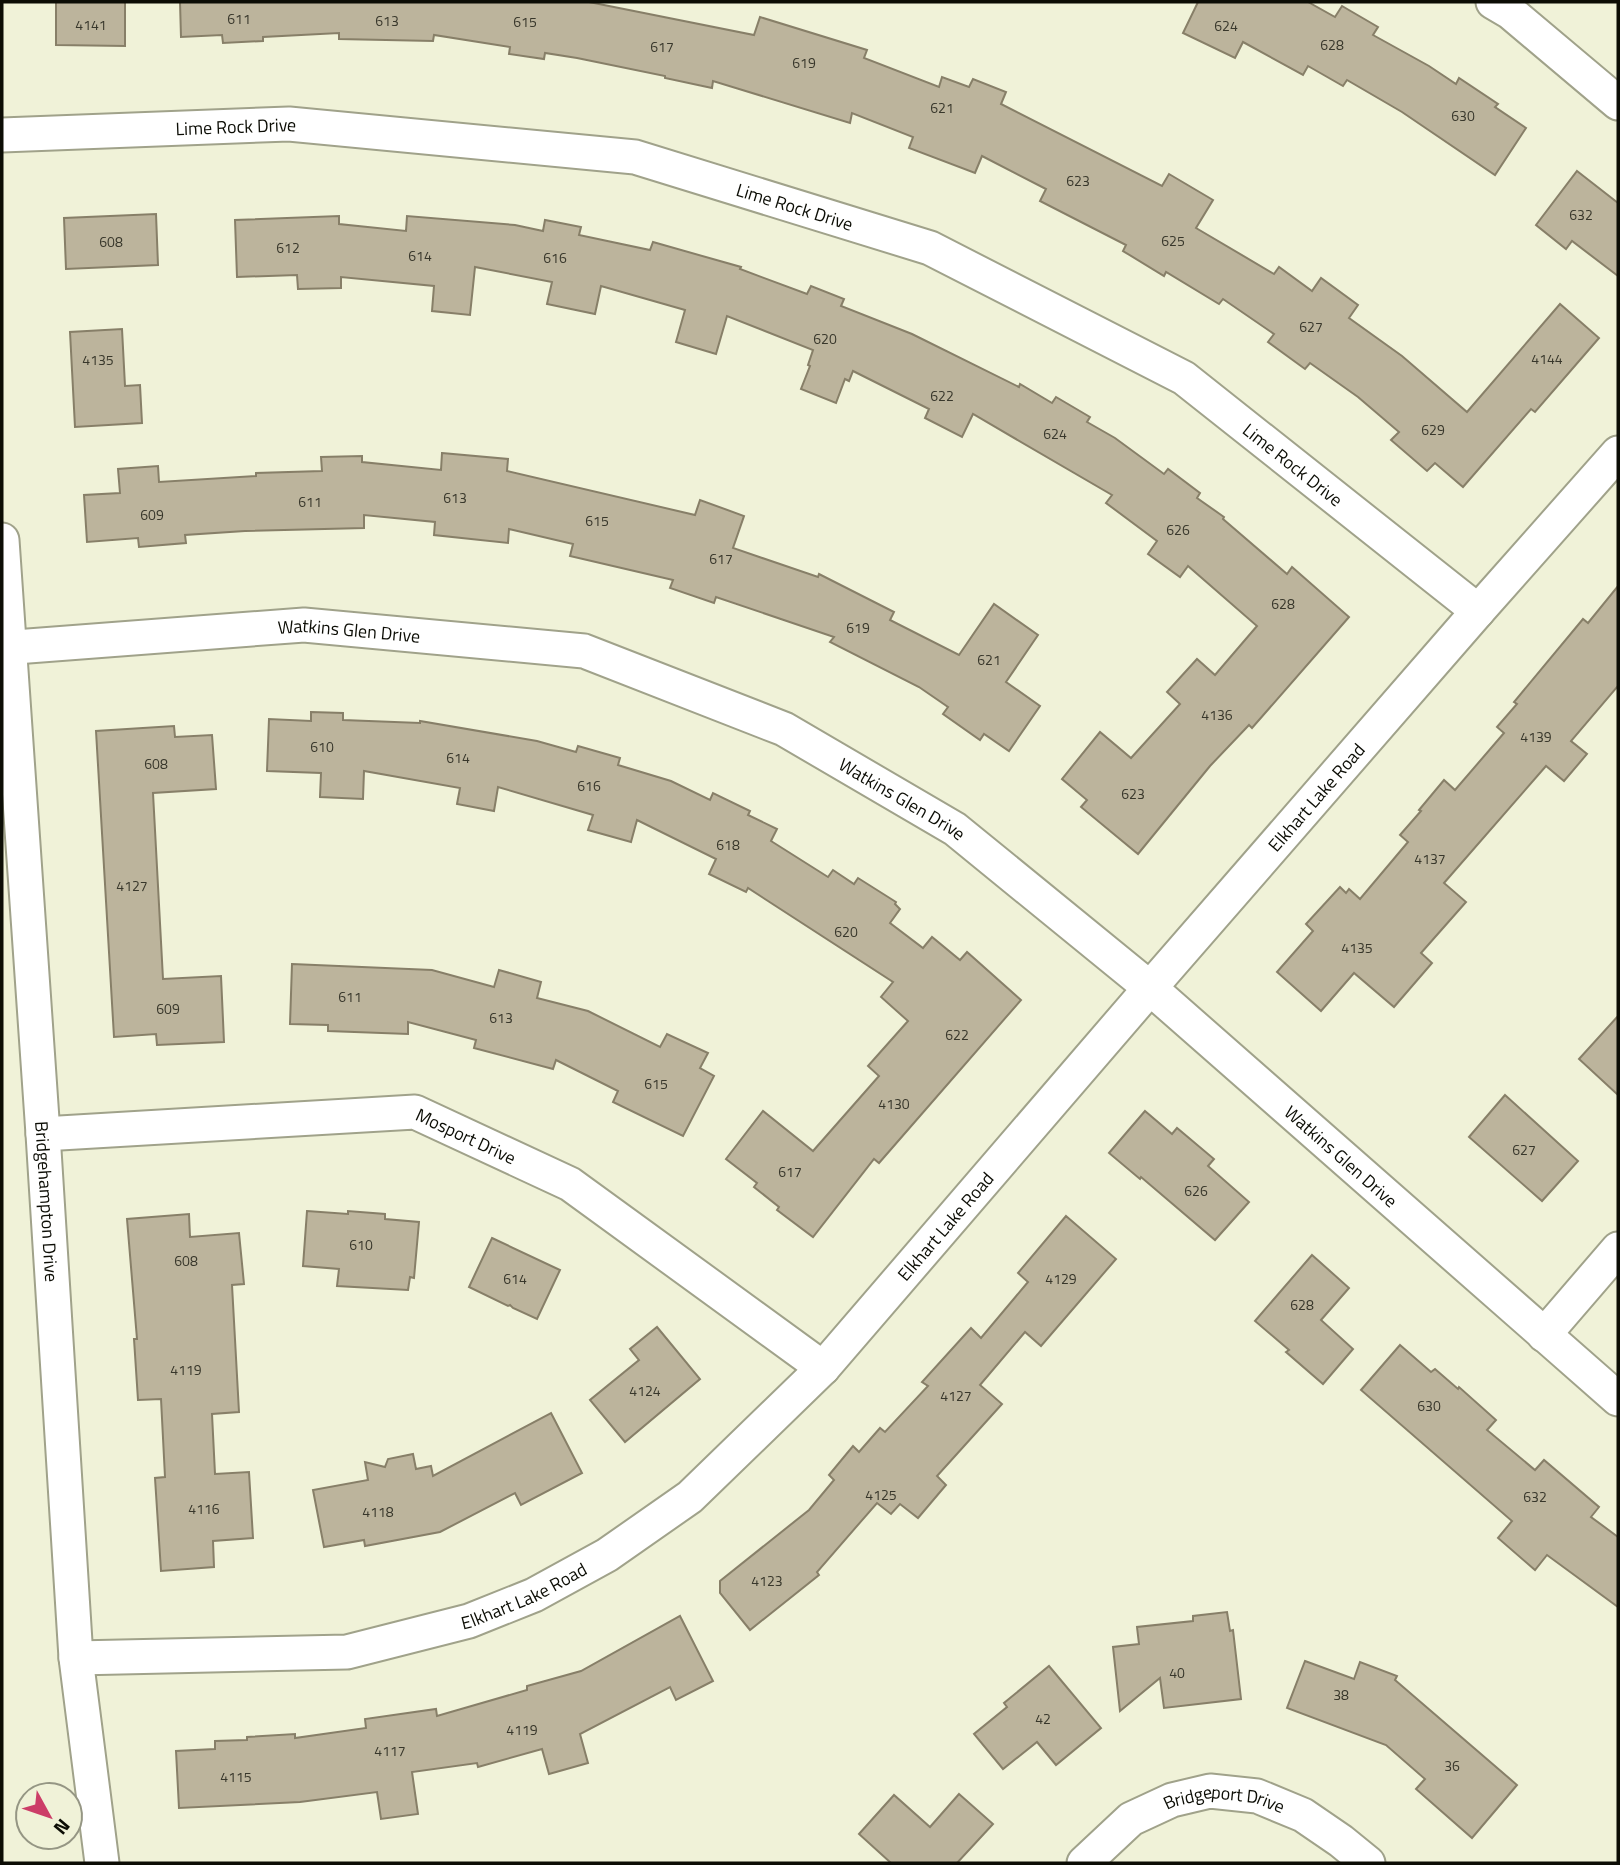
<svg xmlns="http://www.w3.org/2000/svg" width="1620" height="1865" font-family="'Titillium Web',sans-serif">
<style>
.building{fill:#bcb49c;stroke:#877f68;stroke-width:2}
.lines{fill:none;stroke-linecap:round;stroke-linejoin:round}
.minor-casing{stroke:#a0a28a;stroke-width:37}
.minor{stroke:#fff;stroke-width:33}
.labels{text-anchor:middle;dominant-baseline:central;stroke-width:5;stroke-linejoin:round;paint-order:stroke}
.number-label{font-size:14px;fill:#38372b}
.street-label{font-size:18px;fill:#0c0d05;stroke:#f0f2d8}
</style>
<rect width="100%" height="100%" fill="#f0f2d8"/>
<g class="building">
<polygon points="56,2 125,2 125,46 56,45"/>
<polygon points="180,2 589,2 754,35 760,17 867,50 864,58 939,87 942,77 969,87 973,79 1006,92 1001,104 1162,186 1169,174 1213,200 1196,228 1274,274 1279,267 1312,291 1321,278 1358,305 1349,318 1402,356 1467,412 1560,304 1599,338 1535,412 1531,409 1463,487 1435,463 1427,471 1391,440 1399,432 1358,397 1310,363 1305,369 1268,342 1274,334 1223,299 1219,304 1166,272 1164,276 1123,251 1126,245 1040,201 1046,189 982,156 975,173 909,148 913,137 852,113 850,123 713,81 712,88 665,78 665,76 577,58 545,53 544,59 509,54 510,47 434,35 433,41 339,39 339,33 263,37 263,41 223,43 222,35 181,37"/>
<polygon points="1198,2 1308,2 1335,17 1342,6 1378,27 1373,35 1429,66 1456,84 1459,78 1498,104 1495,107 1526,128 1495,175 1402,112 1347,80 1343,86 1308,66 1303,75 1243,42 1235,58 1183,33"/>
<polygon points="1577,171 1618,203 1618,276 1572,241 1566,249 1536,225"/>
<polygon points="156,214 158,265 66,269 64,218"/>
<polygon points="339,216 339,224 406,231 407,216 515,225 543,231 545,220 581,227 579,235 650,250 653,242 741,267 740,269 807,294 811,286 844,299 841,306 912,334 1019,387 1020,384 1052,403 1056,397 1090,417 1087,422 1115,438 1164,474 1168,469 1200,493 1197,498 1224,517 1223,519 1287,574 1292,567 1349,617 1252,728 1249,725 1210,766 1138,854 1081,807 1087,800 1062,779 1100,732 1131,758 1180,704 1167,692 1197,659 1215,675 1257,626 1188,566 1180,577 1148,554 1157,541 1106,503 1112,495 973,414 962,437 925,418 929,409 853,371 849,381 845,379 836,403 801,389 810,366 808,365 813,350 727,316 716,354 676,342 685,310 601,286 595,314 547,304 552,282 475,267 470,315 432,311 434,286 341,277 341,288 298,289 297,275 237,277 235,220"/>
<polygon points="122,329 125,386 140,385 142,423 75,427 70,332"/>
<polygon points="442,453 508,459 507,471 695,515 700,500 744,516 733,548 818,577 819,574 894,612 890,620 959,655 994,604 1038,635 1006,682 1040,706 1009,751 984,734 980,740 943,714 948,707 919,687 830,642 834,637 716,597 714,603 670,588 673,580 570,556 573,544 509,529 508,543 434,535 435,522 364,515 364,528 245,531 185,535 186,543 139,547 138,538 87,542 84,495 120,493 118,469 158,466 159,482 256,476 256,473 322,471 321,457 362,456 362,462 441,470"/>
<polygon points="1618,586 1618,686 1571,741 1587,754 1564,781 1546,766 1444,883 1466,902 1421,953 1432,963 1394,1007 1354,973 1321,1011 1277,972 1313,931 1306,924 1340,887 1346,893 1349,889 1360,899 1408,842 1400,835 1421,811 1419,810 1444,780 1455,790 1504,733 1497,727 1517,704 1514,702 1583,619 1588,623"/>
<polygon points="311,712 343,713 343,720 420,723 420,721 537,741 576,752 578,746 620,758 618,765 671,781 710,800 713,793 750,811 748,815 777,829 771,841 828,877 833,870 854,884 858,878 896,902 895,904 900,909 890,923 923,948 932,937 960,960 967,952 1021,1000 879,1163 874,1159 813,1237 777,1210 779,1207 754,1187 757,1183 726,1159 763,1111 813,1151 879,1076 868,1066 908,1021 881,997 893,982 748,888 746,892 709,874 716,859 637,820 631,842 588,830 593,815 498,787 494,811 457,804 460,788 364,771 363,799 320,797 321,773 267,771 269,719 311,721"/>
<polygon points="174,726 175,737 212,735 216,789 153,793 163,979 221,976 224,1042 157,1045 156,1034 114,1037 96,731"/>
<polygon points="292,964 432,970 494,987 499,970 541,982 537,998 588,1011 660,1047 667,1034 708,1053 700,1068 714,1076 683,1136 613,1102 618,1091 556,1060 553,1069 474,1048 476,1040 408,1022 408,1034 328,1031 328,1025 290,1024"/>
<polygon points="1618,1016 1618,1095 1579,1059"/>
<polygon points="1505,1095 1578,1161 1542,1201 1469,1137"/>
<polygon points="1145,1111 1172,1134 1177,1128 1214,1159 1208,1166 1249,1202 1215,1240 1141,1177 1140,1179 1109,1153"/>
<polygon points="307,1211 348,1214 348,1211 385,1214 385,1219 419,1222 414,1278 410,1277 408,1290 337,1286 339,1269 303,1266"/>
<polygon points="189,1214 190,1237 239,1233 244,1284 232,1285 239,1412 212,1414 215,1474 249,1472 253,1538 213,1541 214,1567 161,1571 155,1478 165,1477 161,1399 138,1400 134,1339 137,1339 127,1219"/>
<polygon points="1066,1216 1116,1259 1041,1346 1025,1332 980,1385 1002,1404 937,1476 946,1485 918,1518 900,1504 891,1514 877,1503 817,1572 819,1575 750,1630 720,1593 720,1581 809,1510 834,1480 829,1475 853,1446 859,1452 880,1428 885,1432 928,1386 922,1382 971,1328 981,1338 1028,1282 1018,1273"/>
<polygon points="492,1238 560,1270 537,1319 513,1308 510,1305 508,1306 469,1287"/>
<polygon points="1312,1255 1349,1288 1321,1320 1353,1349 1323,1384 1286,1352 1289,1350 1255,1321"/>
<polygon points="657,1327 700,1379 625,1442 590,1400 639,1360 630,1349"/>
<polygon points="1400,1345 1431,1372 1435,1369 1458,1389 1459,1387 1496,1420 1487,1430 1535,1470 1544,1460 1599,1507 1591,1517 1618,1537 1618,1607 1547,1555 1535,1570 1498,1538 1512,1521 1361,1390"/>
<polygon points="551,1413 582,1473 521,1505 515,1493 440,1532 365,1546 364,1540 324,1547 313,1490 368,1480 365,1462 385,1467 388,1459 413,1454 416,1469 431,1466 433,1476"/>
<polygon points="1227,1612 1230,1631 1233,1630 1241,1699 1164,1708 1160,1678 1120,1711 1113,1647 1139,1644 1137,1627 1193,1621 1193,1616"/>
<polygon points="680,1616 713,1681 676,1700 670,1687 580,1734 588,1763 549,1774 542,1749 478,1767 477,1763 412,1772 418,1814 381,1819 377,1792 300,1802 179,1808 176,1751 215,1749 215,1741 247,1740 247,1737 295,1734 295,1738 366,1728 365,1719 436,1709 437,1716 527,1690 527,1686 581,1671"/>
<polygon points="1305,1661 1354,1679 1360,1662 1397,1676 1395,1680 1517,1785 1472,1838 1416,1789 1425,1779 1386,1745 1287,1708"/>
<polygon points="1049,1666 1101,1728 1056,1765 1037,1742 1003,1769 974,1734 1007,1707 1004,1703"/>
<polygon points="959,1794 993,1824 957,1863 891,1863 859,1834 894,1795 930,1827"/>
</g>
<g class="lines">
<g class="minor-casing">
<g id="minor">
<polyline points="1493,2 1510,12 1618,103"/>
<path id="s1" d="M2 135 289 124 635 157 930 248 1184 378 1478 611"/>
<path id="s2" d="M2 540 43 1134 76 1658 102 1863"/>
<path id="s3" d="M2 648 304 625 584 651 784 729 955 829 1150 988 1618 1399"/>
<path id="s4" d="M43 1134 415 1112 570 1184 823 1368"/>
<polyline points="1544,1335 1618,1249"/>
<path id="s5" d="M76 1658 347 1652 469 1621 534 1595 607 1555 690 1497 823 1368 1150 988 1478 611 1618 453"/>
<path id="s6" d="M1084 1863 1131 1819 1172 1800 1210 1791 1257 1796 1303 1815 1341 1841 1368 1863"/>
</g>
</g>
<use href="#minor" class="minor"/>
</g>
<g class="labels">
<g class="number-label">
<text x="239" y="18">611</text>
<text x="387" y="20">613</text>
<text x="525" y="21">615</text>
<text x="91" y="24">4141</text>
<text x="1226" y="25">624</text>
<text x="1332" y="44">628</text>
<text x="662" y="46">617</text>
<text x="804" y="62">619</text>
<text x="942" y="107">621</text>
<text x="1463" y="115">630</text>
<text x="1078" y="180">623</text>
<text x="1581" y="214">632</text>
<text x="1173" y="240">625</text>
<text x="111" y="241">608</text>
<text x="288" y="247">612</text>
<text x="420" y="255">614</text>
<text x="555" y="257">616</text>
<text x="1311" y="326">627</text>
<text x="825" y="338">620</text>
<text x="1547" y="358">4144</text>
<text x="98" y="359">4135</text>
<text x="942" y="395">622</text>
<text x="1433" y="429">629</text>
<text x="1055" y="433">624</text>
<text x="455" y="497">613</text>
<text x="310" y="501">611</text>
<text x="152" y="514">609</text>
<text x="597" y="520">615</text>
<text x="1178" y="529">626</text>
<text x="721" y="558">617</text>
<text x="1283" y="603">628</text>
<text x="858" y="627">619</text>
<text x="989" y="659">621</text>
<text x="1217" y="714">4136</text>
<text x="1536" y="736">4139</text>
<text x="322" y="746">610</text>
<text x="458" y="757">614</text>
<text x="156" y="763">608</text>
<text x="589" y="785">616</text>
<text x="1133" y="793">623</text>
<text x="728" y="844">618</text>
<text x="1430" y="858">4137</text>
<text x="132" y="885">4127</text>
<text x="846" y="931">620</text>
<text x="1357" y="947">4135</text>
<text x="350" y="996">611</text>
<text x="168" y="1008">609</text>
<text x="501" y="1017">613</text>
<text x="957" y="1034">622</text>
<text x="656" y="1083">615</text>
<text x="894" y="1103">4130</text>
<text x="1524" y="1149">627</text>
<text x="790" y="1171">617</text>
<text x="1196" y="1190">626</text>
<text x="361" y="1244">610</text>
<text x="186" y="1260">608</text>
<text x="515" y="1278">614</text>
<text x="1061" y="1278">4129</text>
<text x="1302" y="1304">628</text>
<text x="186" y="1369">4119</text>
<text x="645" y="1390">4124</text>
<text x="956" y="1395">4127</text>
<text x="1429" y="1405">630</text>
<text x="881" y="1494">4125</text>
<text x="1535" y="1496">632</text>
<text x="204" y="1508">4116</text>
<text x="378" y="1511">4118</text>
<text x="767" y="1580">4123</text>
<text x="1177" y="1672">40</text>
<text x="1341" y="1694">38</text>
<text x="1043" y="1718">42</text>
<text x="522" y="1729">4119</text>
<text x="390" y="1750">4117</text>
<text x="1452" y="1765">36</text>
<text x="236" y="1776">4115</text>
</g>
<g class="street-label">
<text stroke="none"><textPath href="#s1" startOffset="234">Lime Rock Drive</textPath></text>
<text stroke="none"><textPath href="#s1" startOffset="802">Lime Rock Drive</textPath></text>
<text stroke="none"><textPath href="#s1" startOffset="1368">Lime Rock Drive</textPath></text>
<text stroke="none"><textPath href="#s3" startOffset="348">Watkins Glen Drive</textPath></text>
<text stroke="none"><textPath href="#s5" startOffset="1591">Elkhart Lake Road</textPath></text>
<text stroke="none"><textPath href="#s3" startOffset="936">Watkins Glen Drive</textPath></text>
<text stroke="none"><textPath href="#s4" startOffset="429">Mosport Drive</textPath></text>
<text stroke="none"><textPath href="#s3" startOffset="1503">Watkins Glen Drive</textPath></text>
<text stroke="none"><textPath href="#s2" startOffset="663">Bridgehampton Drive</textPath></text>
<text stroke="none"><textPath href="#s5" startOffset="1024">Elkhart Lake Road</textPath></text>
<text stroke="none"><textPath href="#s5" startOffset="457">Elkhart Lake Road</textPath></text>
<text stroke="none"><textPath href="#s6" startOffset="163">Bridgeport Drive</textPath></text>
</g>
</g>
<rect width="1620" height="1865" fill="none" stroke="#0c0d05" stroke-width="7"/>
<g transform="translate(49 1816) rotate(130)"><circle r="33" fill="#f0f2d8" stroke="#959684" stroke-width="2"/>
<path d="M0-5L12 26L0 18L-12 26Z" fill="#cc3e68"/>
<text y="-10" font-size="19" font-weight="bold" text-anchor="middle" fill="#0c0d05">N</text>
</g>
</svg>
